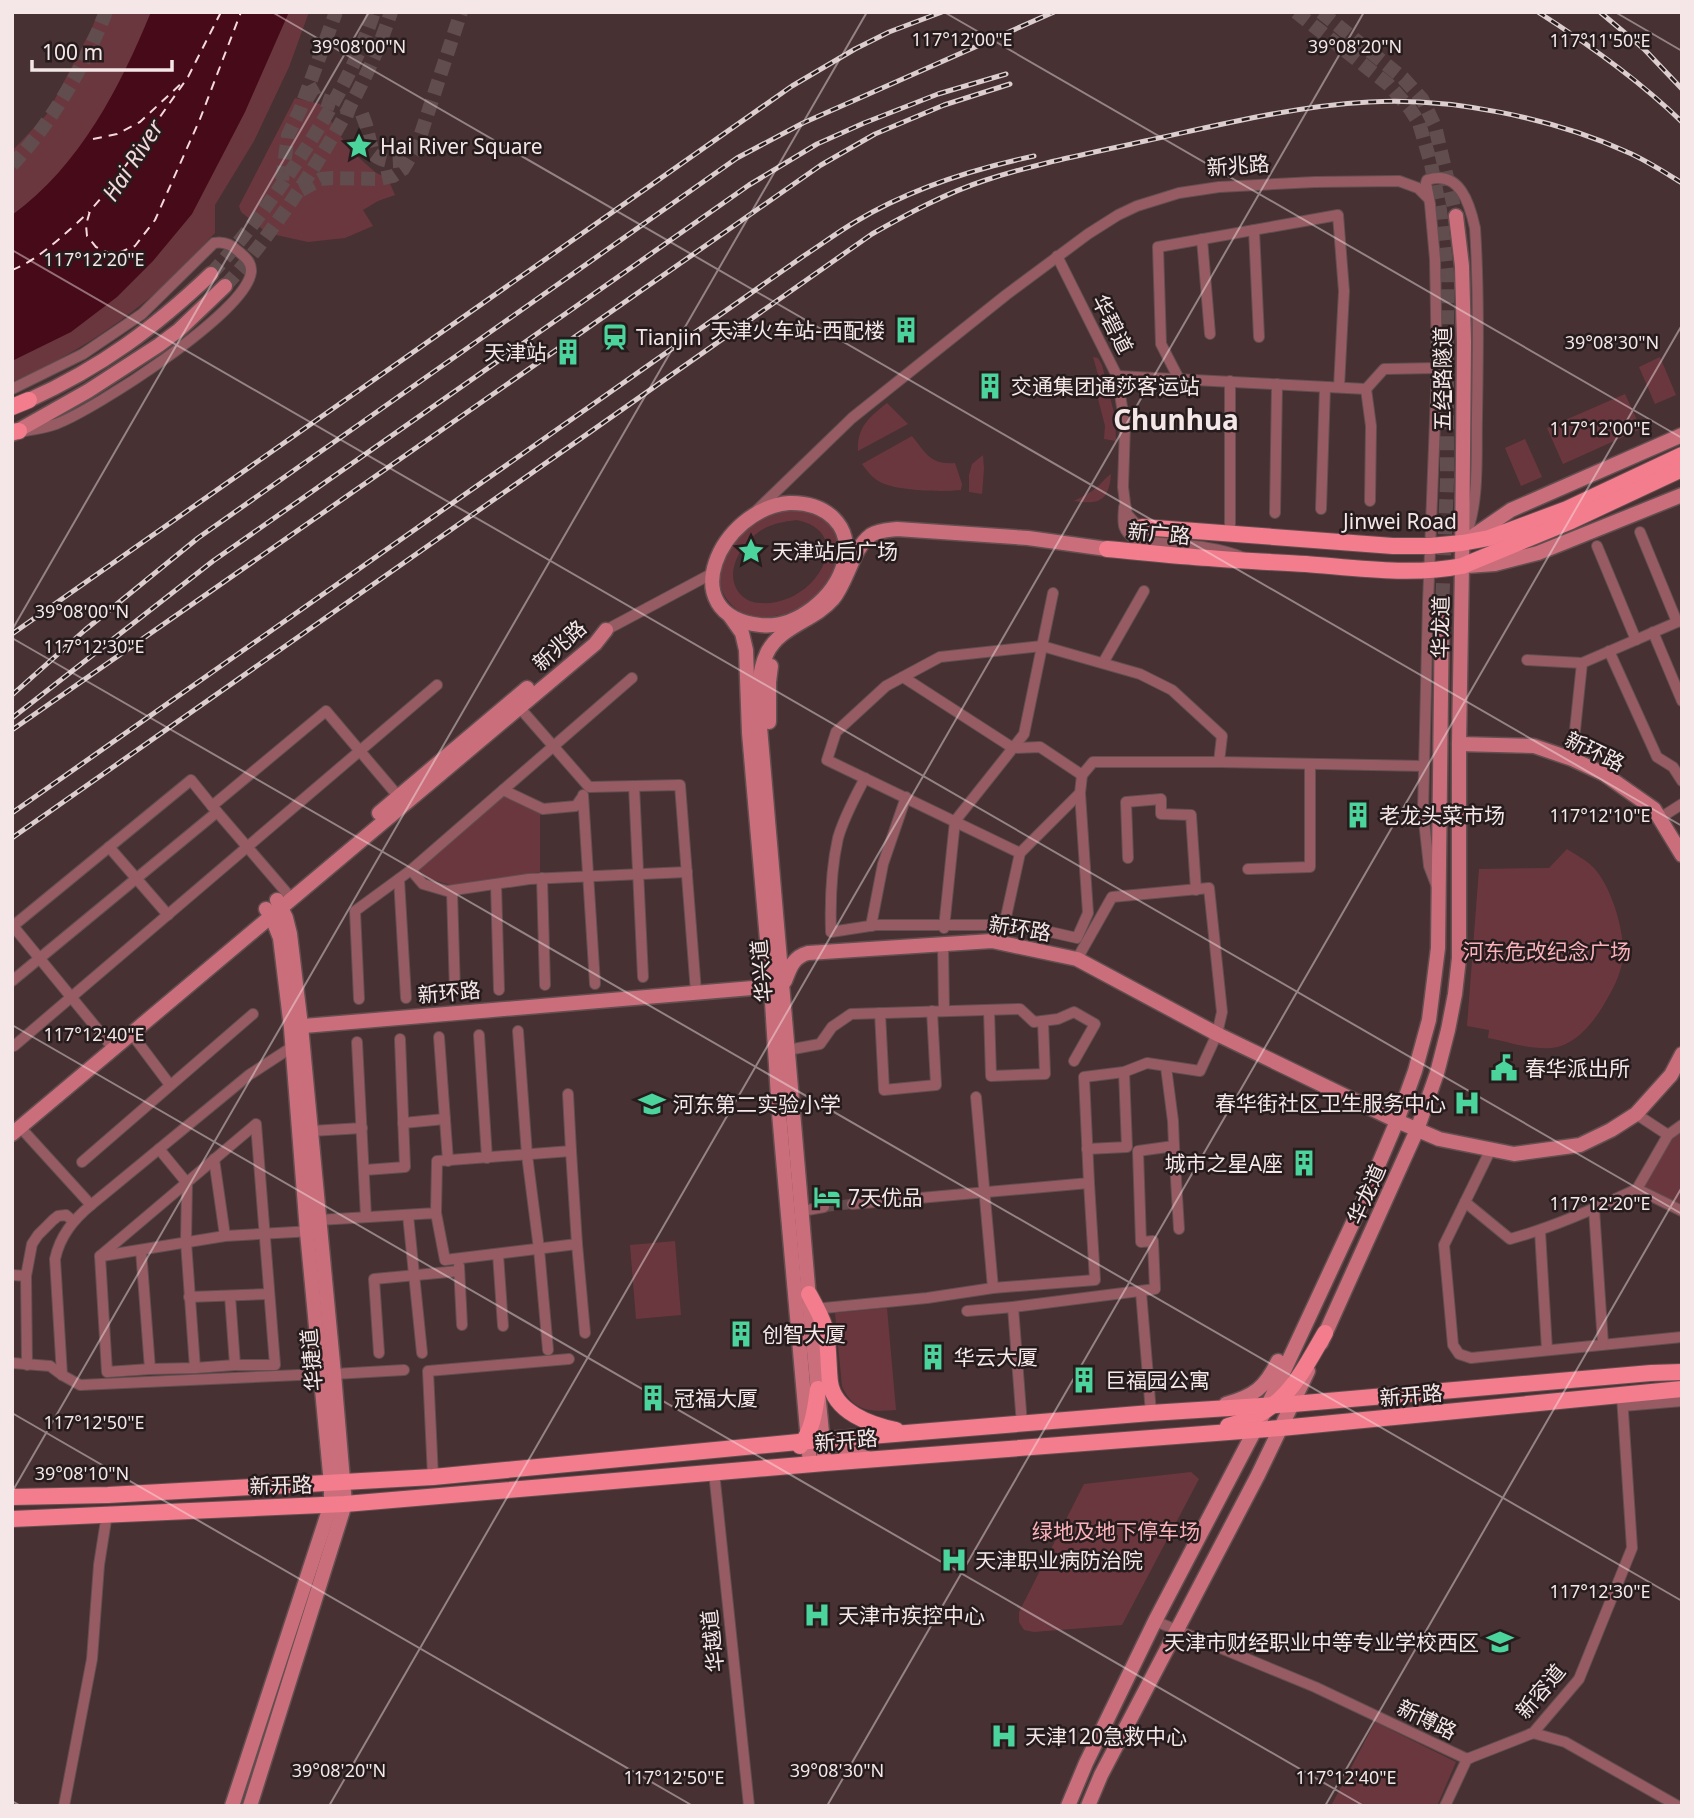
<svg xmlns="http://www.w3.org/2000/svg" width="1694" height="1818" font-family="'Noto Sans','Noto Sans SC',sans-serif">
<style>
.green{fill:#6b373e;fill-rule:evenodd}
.water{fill:#470a19}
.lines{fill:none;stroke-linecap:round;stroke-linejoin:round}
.ferry{stroke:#f3d9db;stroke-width:2;stroke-dasharray:9 7;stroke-linecap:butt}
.street-tunnel{stroke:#614c4e;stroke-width:10;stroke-dasharray:10 5;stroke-linecap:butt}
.secondary-tunnel{stroke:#614c4e;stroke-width:14;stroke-dasharray:14 7;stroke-linecap:butt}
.street-casing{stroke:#634e50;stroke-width:12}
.secondary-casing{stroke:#634e50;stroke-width:17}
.primary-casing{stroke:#634e50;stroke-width:18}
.street{stroke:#975c63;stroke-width:10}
.secondary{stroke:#cb6e7b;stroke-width:14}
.primary{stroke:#f37c8d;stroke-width:16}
.rail-casing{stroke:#dccdce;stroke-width:5}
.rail{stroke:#261c1d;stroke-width:2.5;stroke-dasharray:8;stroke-linecap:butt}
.ticks{fill:none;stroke:#f5e7e8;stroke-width:2;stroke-opacity:0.45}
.labels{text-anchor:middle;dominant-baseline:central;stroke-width:5;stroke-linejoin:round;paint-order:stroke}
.poi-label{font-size:21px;fill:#f5e7e8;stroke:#261c1d;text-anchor:start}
.street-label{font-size:21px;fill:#f5e7e8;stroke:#261c1d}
.park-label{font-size:21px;fill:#fab1b9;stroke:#261c1d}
.water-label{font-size:23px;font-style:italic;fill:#f3d9db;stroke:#261c1d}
.district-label{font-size:28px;font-weight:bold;fill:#f5e7e8;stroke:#261c1d}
.ticks-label{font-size:18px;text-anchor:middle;fill:#f5e7e8;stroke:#261c1d;stroke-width:5;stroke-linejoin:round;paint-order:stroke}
</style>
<rect width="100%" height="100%" fill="#473133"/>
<g class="green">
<path d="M98 12H309L289 67 254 141 215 205V233C202 246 191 260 178 273 130 318 73 356 12 382V151L47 114 92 28Z"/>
<polygon points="295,98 320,104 349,149 375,172 388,179 395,195 378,201 363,210 373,226 345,238 308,242 267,233 241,212 239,206"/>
<polygon points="1093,357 1098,358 1102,365 1115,417 1116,441 1104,439 1105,426 1096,391 1102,389"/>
<polygon points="1660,357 1676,395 1655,404 1639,367"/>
<polygon points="1625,394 1641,429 1563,464 1547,428"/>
<path d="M887 403 908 424 858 451C857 426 870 417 887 403Z"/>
<path d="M912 436C926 453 930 465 955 463L962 484 961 490C942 492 900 491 882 483 873 479 867 471 862 464Z"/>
<polygon points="1525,439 1542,477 1521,486 1505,448"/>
<polygon points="983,455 984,469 982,494 969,492 969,475 972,464"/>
<path d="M1111 474C1109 501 1099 505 1074 501 1082 497 1090 493 1097 487 1103 482 1105 478 1111 474Z"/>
<path d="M800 510C809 512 822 514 829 522 836 528 838 538 839 546 843 590 789 626 749 615 726 608 712 582 723 559 725 555 729 550 731 546 734 542 737 536 740 532 744 529 750 527 754 524 769 515 782 510 800 510ZM796 520C858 531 816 607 760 603 753 603 746 600 741 595 723 576 739 547 756 534 768 524 782 522 796 520Z"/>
<polygon points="500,793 540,812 540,872 451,885 425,878 415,864"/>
<path d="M1567 849C1576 855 1586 860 1593 867 1611 885 1625 932 1623 957 1621 975 1612 991 1603 1006 1594 1021 1579 1040 1561 1046 1539 1053 1510 1042 1488 1038L1489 1030 1467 1026 1479 869 1549 868Z"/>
<polygon points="1682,1119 1682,1210 1640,1188"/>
<polygon points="675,1241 681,1315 636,1319 630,1245"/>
<path d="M887 1308 896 1410C871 1412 853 1412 842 1386L835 1313Z"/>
<polygon points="1191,1472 1199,1479 1122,1625 1034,1632 1024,1630 1019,1622 1019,1612 1084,1484"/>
<polygon points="1375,1722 1456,1762 1437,1806 1331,1806"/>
</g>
<path class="water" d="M151 12H289L245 112 192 214 153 261 117 297 71 332 12 361V215C80 166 120 87 151 12Z"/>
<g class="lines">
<g class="ferry">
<polyline points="221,12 188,77 112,185 90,211 86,225 87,236 96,247 113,255 135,246 155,220 200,119 241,12"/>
<polyline points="93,139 117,134 140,122 185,80"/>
<path d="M12 270C39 260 68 231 89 212"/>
</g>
<polyline class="street-tunnel" points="824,1207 852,1204"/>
<g class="secondary-tunnel">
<polyline points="1296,12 1389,85 1410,109 1419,123 1431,164 1440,210 1447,273 1447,481 1442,610"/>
<polyline points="1321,12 1403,78 1422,99 1435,126 1456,216"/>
<path d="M309 85 315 96 320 99 362 114 366 125 373 154C386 164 397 163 411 155"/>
<path d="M12 165C52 122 84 67 106 12"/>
<polyline points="282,180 288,135 300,110 336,12"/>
<polyline points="301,190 321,179 332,178 379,179 393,176 403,169 417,146 461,12"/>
<path d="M211 274C244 238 272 200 299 159 329 113 357 65 374 12"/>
<path d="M225 286C255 254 279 220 303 184 339 129 371 74 391 12"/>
</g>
<g class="street-casing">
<g id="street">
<polyline points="1254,230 1259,337"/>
<polyline points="1202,239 1210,334"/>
<polyline points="1057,256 1117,376 1125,425 1123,487 1125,503 1127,514 1135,523 1142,527"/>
<polyline points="1117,376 1366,389 1384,369 1437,368"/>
<polyline points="1179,379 1161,344 1158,247 1338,215 1344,291 1339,387"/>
<polyline points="1230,381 1230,535"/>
<path d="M12 389 83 354 142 314 214 243C224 241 231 244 238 251 245 257 252 262 251 272 247 312 94 410 56 424 46 428 35 429 25 431"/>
<polyline points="1366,389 1371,426 1370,501"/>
<path d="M1124 507C1123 523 1121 530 1136 540 1171 546 1208 543 1242 557"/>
<polyline points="1321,509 1325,387"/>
<polyline points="757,510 852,418 1006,295 1088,234 1118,215 1137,206 1179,193 1219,187 1315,182 1399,181 1418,188 1427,197"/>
<polyline points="1275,513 1277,384"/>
<polyline points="1640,532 1677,622"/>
<polyline points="1597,546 1636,640"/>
<polyline points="606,630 713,573"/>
<polyline points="1653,632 1682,701"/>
<polyline points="1609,651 1657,757 1673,767 1682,781"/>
<polyline points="1527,660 1582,663"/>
<polyline points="1103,663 1144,591"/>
<polyline points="903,677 1013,748 1024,734 1053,593"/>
<polyline points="519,707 589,787 680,785 696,992"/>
<polyline points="1572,759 1582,663 1682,620"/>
<path d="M865 778C855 797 844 817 838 838 831 869 830 900 831 932L876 925H998L1046 931 1077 938 1088 913 1080 793 1082 775"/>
<polyline points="634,786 643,977"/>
<polyline points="503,790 543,809 576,806 583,796"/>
<polyline points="583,795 595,984"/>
<polyline points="1660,818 1682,804"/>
<polyline points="109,847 168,915"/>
<polyline points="1020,853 827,760 836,732 886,686 940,657 1042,646 1140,674 1172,690 1222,736 1219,762"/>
<polyline points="1128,858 1126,802 1161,799 1161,814 1191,815 1196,890"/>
<polyline points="1248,869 1310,867 1310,764"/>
<polyline points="411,870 423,884 447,891 529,879 687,872"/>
<polyline points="542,878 545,985"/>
<polyline points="399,879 406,998"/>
<polyline points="496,884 499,990"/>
<path d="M1437 887 1429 866 1423 812 1428 603 1437 368 1435 259 1430 204 1426 183 1427 180C1460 169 1470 205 1475 228 1479 291 1478 354 1477 417 1476 456 1480 504 1464 540"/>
<polyline points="452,891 455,992"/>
<polyline points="286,892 212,806 326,711 398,796"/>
<polyline points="871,926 883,864 906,797"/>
<polyline points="1004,926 1020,853 1080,793"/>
<polyline points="944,928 955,821 1013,748 1040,747 1082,775 1093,762 1219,762 1423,766"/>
<polyline points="943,944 944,1010"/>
<polyline points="12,981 217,812"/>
<polyline points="359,999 355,911 411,870 632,678"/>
<polyline points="989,1010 991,1076 1045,1074 1043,1021"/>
<polyline points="880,1013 884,1090 936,1085 932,1011"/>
<polyline points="518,1031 527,1155 539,1249 548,1350"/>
<polyline points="131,1033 170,1085"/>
<polyline points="479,1035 487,1158"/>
<polyline points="439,1037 448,1161"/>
<polyline points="108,1042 13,926 191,780 212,806"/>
<polyline points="357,1042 366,1217"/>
<polyline points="14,1046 437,685"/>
<polyline points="788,1050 820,1044 832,1027 851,1014 1020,1009 1034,1022 1058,1019 1074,1012 1095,1024 1074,1061"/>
<polyline points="568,1094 571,1151"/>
<polyline points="976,1097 993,1288"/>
<polyline points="1636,1114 1668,1135 1682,1125"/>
<polyline points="403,1123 445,1119"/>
<polyline points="20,1127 91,1205"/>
<polyline points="311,1131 362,1128"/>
<polyline points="1174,1146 1179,1229"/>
<polyline points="1087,1149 1127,1147 1124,1072"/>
<polyline points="1491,1149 1444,1245 1453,1345 1459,1354 1471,1358 1682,1337"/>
<polyline points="214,1159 225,1236"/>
<polyline points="82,1162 253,1014"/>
<polyline points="365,1170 405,1167 400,1039"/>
<polyline points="1637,1189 1668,1135"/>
<path d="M1465 1202 1510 1239C1554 1227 1596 1208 1637 1189L1682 1211"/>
<polyline points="852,1204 1089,1183 1084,1077 1124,1072 1147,1063 1200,1071 1217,1034 1222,1012 1209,888 1112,897 1077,959"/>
<polyline points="1594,1209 1603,1344"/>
<polyline points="802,1211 824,1207"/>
<polyline points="408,1215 422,1353"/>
<polyline points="319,1220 436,1213 437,1161 571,1151 577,1244 445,1260 436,1213"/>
<polyline points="1540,1231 1547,1350"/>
<polyline points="577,1244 585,1333"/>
<polyline points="498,1254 503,1326"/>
<polyline points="100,1256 256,1124 275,1365 235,1365 195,1368"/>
<polyline points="100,1256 107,1372 150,1369 141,1250"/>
<polyline points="102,1256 225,1236 313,1231"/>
<polyline points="459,1266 462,1325"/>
<polyline points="12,1275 26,1276"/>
<polyline points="1141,1292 1151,1413"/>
<polyline points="230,1296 235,1365"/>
<polyline points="189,1297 269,1294"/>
<polyline points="814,1309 927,1298 993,1288 1095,1280 1089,1183"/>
<polyline points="967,1311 1013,1307"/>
<polyline points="379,1353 374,1279 459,1271"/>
<polyline points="12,1363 50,1366 62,1375 80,1385 321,1374"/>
<polyline points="27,1365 26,1276 32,1244 38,1235 53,1220 58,1216 66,1215 73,1221"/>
<polyline points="150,1369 195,1368 186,1242 187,1183 159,1149"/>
<polyline points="334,1374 404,1370"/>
<path d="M62 1375 55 1259C60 1236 73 1220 91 1205L249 1075 292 1047"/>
<polyline points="1623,1406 1682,1401"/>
<polyline points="1022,1425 1013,1307 1155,1289 1153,1241 1141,1242 1138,1151 1174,1146 1173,1121 1166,1067"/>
<polyline points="714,1472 749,1806"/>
<polyline points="433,1477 428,1371 569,1359"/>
<polyline points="1155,1621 1315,1687 1467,1759 1533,1733 1565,1742 1678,1806"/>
<polyline points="1530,1734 1533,1733 1579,1679 1632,1548 1622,1396"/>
<polyline points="64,1806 92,1659 99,1565 107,1514"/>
<polyline points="1445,1806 1467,1759 1470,1758"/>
</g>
</g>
<g class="secondary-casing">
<g id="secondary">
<path d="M29 400C102 367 154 328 211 274"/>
<polyline points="12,434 88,391 159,345 179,330 225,286"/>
<path d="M789 503C825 502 854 525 844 563 835 597 797 629 760 625 672 615 720 509 789 503Z"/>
<polyline points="1463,543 1511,510 1682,435"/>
<polyline points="1467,566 1495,564 1538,553 1682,495"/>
<polyline points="730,616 742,633 746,650 749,733 771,986 779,1113 810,1464"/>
<polyline points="769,722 769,682 771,666"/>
<polyline points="1459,744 1534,746 1572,759 1604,774 1654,809 1682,855"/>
<polyline points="379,813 527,688"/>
<path d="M785 981C790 968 793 957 808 953L992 941 1077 959 1217 1034 1397 1121 1439 1139 1514 1154 1580 1145 1611 1130 1636 1114 1671 1075 1682 1054"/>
<polyline points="292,1027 777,986"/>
<polyline points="12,1134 595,644 606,630"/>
<polyline points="1321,1343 1417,1130 1437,1073 1448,1030 1455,994 1459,958 1459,744 1462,566 1464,342 1462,266 1456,216"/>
<path d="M1226 1404C1254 1396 1265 1388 1278 1361"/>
<polyline points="824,1435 851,1453 867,1458"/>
<path d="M825 1463 810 1310 760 727C759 702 756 676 767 653 780 626 814 621 833 599 848 581 852 549 871 535 879 530 889 530 897 529L1028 538 1107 549"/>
<polyline points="232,1806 331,1504 331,1484 307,1232 291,1028 280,938 271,915 266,909"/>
<polyline points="250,1806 345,1504 334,1374 301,1026 290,934 286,918 277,900"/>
<polyline points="1068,1806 1086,1763 1155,1621 1268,1405 1363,1201 1397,1121 1415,1071 1429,1020 1438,948 1442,610"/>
<polyline points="1088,1806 1101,1775 1258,1475 1308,1371"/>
</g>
</g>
<g class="primary-casing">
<g id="primary">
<polyline points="12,407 29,400"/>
<polyline points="12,432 19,431"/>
<polyline points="1142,527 1393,546 1430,546 1462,543 1489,538 1567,509 1682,455"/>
<path d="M1107 549C1141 552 1175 556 1209 558 1241 561 1274 562 1306 564 1357 568 1411 576 1462 566L1571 521 1682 469"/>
<path d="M809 1294C815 1305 821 1315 825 1328 829 1345 828 1364 830 1382 834 1412 871 1425 896 1430"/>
<path d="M1228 1426C1284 1412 1298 1379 1325 1333"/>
<path d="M800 1446C813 1430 815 1410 818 1389"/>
<polyline points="12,1497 108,1495 433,1477 809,1441 1151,1413 1293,1404 1651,1373 1682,1372"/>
<polyline points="12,1519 345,1504 825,1463 1281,1428 1682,1389"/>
</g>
</g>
<use href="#street" class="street"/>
<use href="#secondary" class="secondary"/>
<use href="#primary" class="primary"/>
<g class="rail-casing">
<g id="rail">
<path d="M1538 12C1588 44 1639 80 1682 122"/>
<polyline points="1600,12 1644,49 1682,89"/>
<polyline points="12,634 792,86 855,49 889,32 942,12"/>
<polyline points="12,695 85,630 198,538 737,158 803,123 1054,12"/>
<polyline points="12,718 213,561 749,185 817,144 864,123 938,94 1006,74"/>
<polyline points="12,730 821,165 875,134 944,105 1010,84"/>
<path d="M12 813 805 255C822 244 838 232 855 222 909 189 973 169 1034 156"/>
<path d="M12 838 872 234C909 213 946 193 986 180 1038 163 1092 153 1145 141 1219 125 1294 106 1369 102 1450 97 1553 118 1627 152 1646 160 1664 172 1682 183"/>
</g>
</g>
<use href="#rail" class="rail"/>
</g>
<path class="ticks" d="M272 12 1682 826M944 12 1682 438M1615 12 1682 51M12 250 1682 1214M12 630 369 12M12 638 1682 1601M12 1025 1364 1806M12 1413 693 1806M12 1492 867 12M12 1801 21 1806M329 1806 1364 12M827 1806 1682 325M1325 1806 1682 1187"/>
<defs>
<g id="sight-bare" transform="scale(2.1)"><path d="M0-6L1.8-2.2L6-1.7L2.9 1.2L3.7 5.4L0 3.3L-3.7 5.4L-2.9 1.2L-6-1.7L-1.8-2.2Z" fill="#4bd49b" stroke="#261c1d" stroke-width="2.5" paint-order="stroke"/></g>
<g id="building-bare" transform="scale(2.1)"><path d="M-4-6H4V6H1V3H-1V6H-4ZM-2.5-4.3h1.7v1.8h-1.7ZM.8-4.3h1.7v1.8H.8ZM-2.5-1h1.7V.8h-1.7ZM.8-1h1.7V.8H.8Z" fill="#4bd49b" stroke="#261c1d" stroke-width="2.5" paint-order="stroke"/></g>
<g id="station-bare" transform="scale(2.1)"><path d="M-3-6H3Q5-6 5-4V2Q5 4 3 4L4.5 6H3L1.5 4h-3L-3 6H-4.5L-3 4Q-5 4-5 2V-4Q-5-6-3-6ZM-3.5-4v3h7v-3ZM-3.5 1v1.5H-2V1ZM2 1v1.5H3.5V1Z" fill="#4bd49b" stroke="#261c1d" stroke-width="2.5" paint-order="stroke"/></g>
<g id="civic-bare" transform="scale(2.1)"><path d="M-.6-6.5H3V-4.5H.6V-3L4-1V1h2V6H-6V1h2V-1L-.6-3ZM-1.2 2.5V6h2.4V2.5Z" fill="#4bd49b" stroke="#261c1d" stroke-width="2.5" paint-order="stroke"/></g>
<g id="hospital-bare" transform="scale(2.1)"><path d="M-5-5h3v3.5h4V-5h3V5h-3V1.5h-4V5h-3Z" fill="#4bd49b" stroke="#261c1d" stroke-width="2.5" paint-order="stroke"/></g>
<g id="school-bare" transform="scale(2.1)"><path d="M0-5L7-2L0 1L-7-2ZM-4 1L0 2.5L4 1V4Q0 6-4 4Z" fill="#4bd49b" stroke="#261c1d" stroke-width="2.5" paint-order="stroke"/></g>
<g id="hotel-bare" transform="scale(2.1)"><path d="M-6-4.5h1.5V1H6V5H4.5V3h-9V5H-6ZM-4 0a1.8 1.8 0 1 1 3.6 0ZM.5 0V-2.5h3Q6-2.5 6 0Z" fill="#4bd49b" stroke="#261c1d" stroke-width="2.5" paint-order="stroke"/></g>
</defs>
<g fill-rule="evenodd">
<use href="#sight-bare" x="359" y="146"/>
<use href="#building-bare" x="906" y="330"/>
<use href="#station-bare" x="615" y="337"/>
<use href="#building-bare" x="568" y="352"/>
<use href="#building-bare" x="990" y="386"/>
<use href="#sight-bare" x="751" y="551"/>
<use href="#building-bare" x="1358" y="815"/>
<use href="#civic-bare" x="1504" y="1068"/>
<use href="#hospital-bare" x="1467" y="1103"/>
<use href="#school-bare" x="652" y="1104"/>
<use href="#building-bare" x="1304" y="1163"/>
<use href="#hotel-bare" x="827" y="1197"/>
<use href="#building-bare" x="741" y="1334"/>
<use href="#building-bare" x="933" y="1357"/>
<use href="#building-bare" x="1084" y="1380"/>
<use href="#building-bare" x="653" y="1398"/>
<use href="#hospital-bare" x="954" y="1560"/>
<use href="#hospital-bare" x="817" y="1615"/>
<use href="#school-bare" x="1500" y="1642"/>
<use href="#hospital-bare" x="1004" y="1736"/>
</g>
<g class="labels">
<g class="poi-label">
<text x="380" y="146">Hai River Square</text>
<text x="885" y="330" text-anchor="end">天津火车站-西配楼</text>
<text x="636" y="337">Tianjin</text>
<text x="547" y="352" text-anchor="end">天津站</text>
<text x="1011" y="386">交通集团通莎客运站</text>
<text x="772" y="551">天津站后广场</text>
<text x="1379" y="815">老龙头菜市场</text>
<text x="1525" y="1068">春华派出所</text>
<text x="1446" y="1103" text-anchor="end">春华街社区卫生服务中心</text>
<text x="673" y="1104">河东第二实验小学</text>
<text x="1283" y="1163" text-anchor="end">城市之星A座</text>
<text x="848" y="1197">7天优品</text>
<text x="762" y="1334">创智大厦</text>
<text x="954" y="1357">华云大厦</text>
<text x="1105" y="1380">巨福园公寓</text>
<text x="674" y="1398">冠福大厦</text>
<text x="975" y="1560">天津职业病防治院</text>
<text x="838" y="1615">天津市疾控中心</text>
<text x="1479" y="1642" text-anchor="end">天津市财经职业中等专业学校西区</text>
<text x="1025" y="1736">天津120急救中心</text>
</g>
<g class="street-label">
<text transform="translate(1238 165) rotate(-4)">新兆路</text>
<text transform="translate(1113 324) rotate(63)">华碧道</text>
<text transform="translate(1442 379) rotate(-90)">五经路隧道</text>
<text x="1400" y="521">Jinwei Road</text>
<text transform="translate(1159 533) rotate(5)">新广路</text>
<text transform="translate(1440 627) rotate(-89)">华龙道</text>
<text transform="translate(559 645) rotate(-42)">新兆路</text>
<text transform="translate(1595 751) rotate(26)">新环路</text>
<text transform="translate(1020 928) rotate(9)">新环路</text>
<text transform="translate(761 971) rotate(-95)">华兴道</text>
<text transform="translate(449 992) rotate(-5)">新环路</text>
<text transform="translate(1366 1194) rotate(-66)">华龙道</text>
<text transform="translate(311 1360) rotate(-95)">华捷道</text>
<text transform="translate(1411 1395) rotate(-5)">新开路</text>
<text transform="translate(846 1440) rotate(-5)">新开路</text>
<text transform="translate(281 1485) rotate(-2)">新开路</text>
<text transform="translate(712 1641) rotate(-96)">华越道</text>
<text transform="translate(1540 1691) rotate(-50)">新容道</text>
<text transform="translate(1427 1719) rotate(26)">新博路</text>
</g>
<g class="park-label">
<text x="1547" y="951">河东危改纪念广场</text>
<text x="1116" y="1531">绿地及地下停车场</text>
</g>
<g class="water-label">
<text transform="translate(132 160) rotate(-57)">Hai River</text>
</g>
<g class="district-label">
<text x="1176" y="419">Chunhua</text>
</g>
</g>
<g class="ticks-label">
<text x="962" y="46">117°12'00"E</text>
<text x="1600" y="47">117°11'50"E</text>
<text x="359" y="53">39°08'00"N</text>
<text x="1355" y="53">39°08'20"N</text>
<text x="94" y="266">117°12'20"E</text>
<text x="1612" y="349">39°08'30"N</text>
<text x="1600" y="435">117°12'00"E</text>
<text x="82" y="618">39°08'00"N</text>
<text x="94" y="653">117°12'30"E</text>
<text x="1600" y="822">117°12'10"E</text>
<text x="94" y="1041">117°12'40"E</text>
<text x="1600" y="1210">117°12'20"E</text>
<text x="94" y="1429">117°12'50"E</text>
<text x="82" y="1480">39°08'10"N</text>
<text x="1600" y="1598">117°12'30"E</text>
<text x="339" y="1777">39°08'20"N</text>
<text x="837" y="1777">39°08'30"N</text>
<text x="674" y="1784">117°12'50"E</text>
<text x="1346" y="1784">117°12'40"E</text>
</g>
<rect width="1694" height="1818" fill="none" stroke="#f5e7e8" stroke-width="28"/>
<path d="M32 60v10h140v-10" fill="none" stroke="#f5e7e8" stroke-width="3.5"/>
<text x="42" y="60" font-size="21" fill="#f5e7e8" stroke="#261c1d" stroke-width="5" paint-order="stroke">100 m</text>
</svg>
